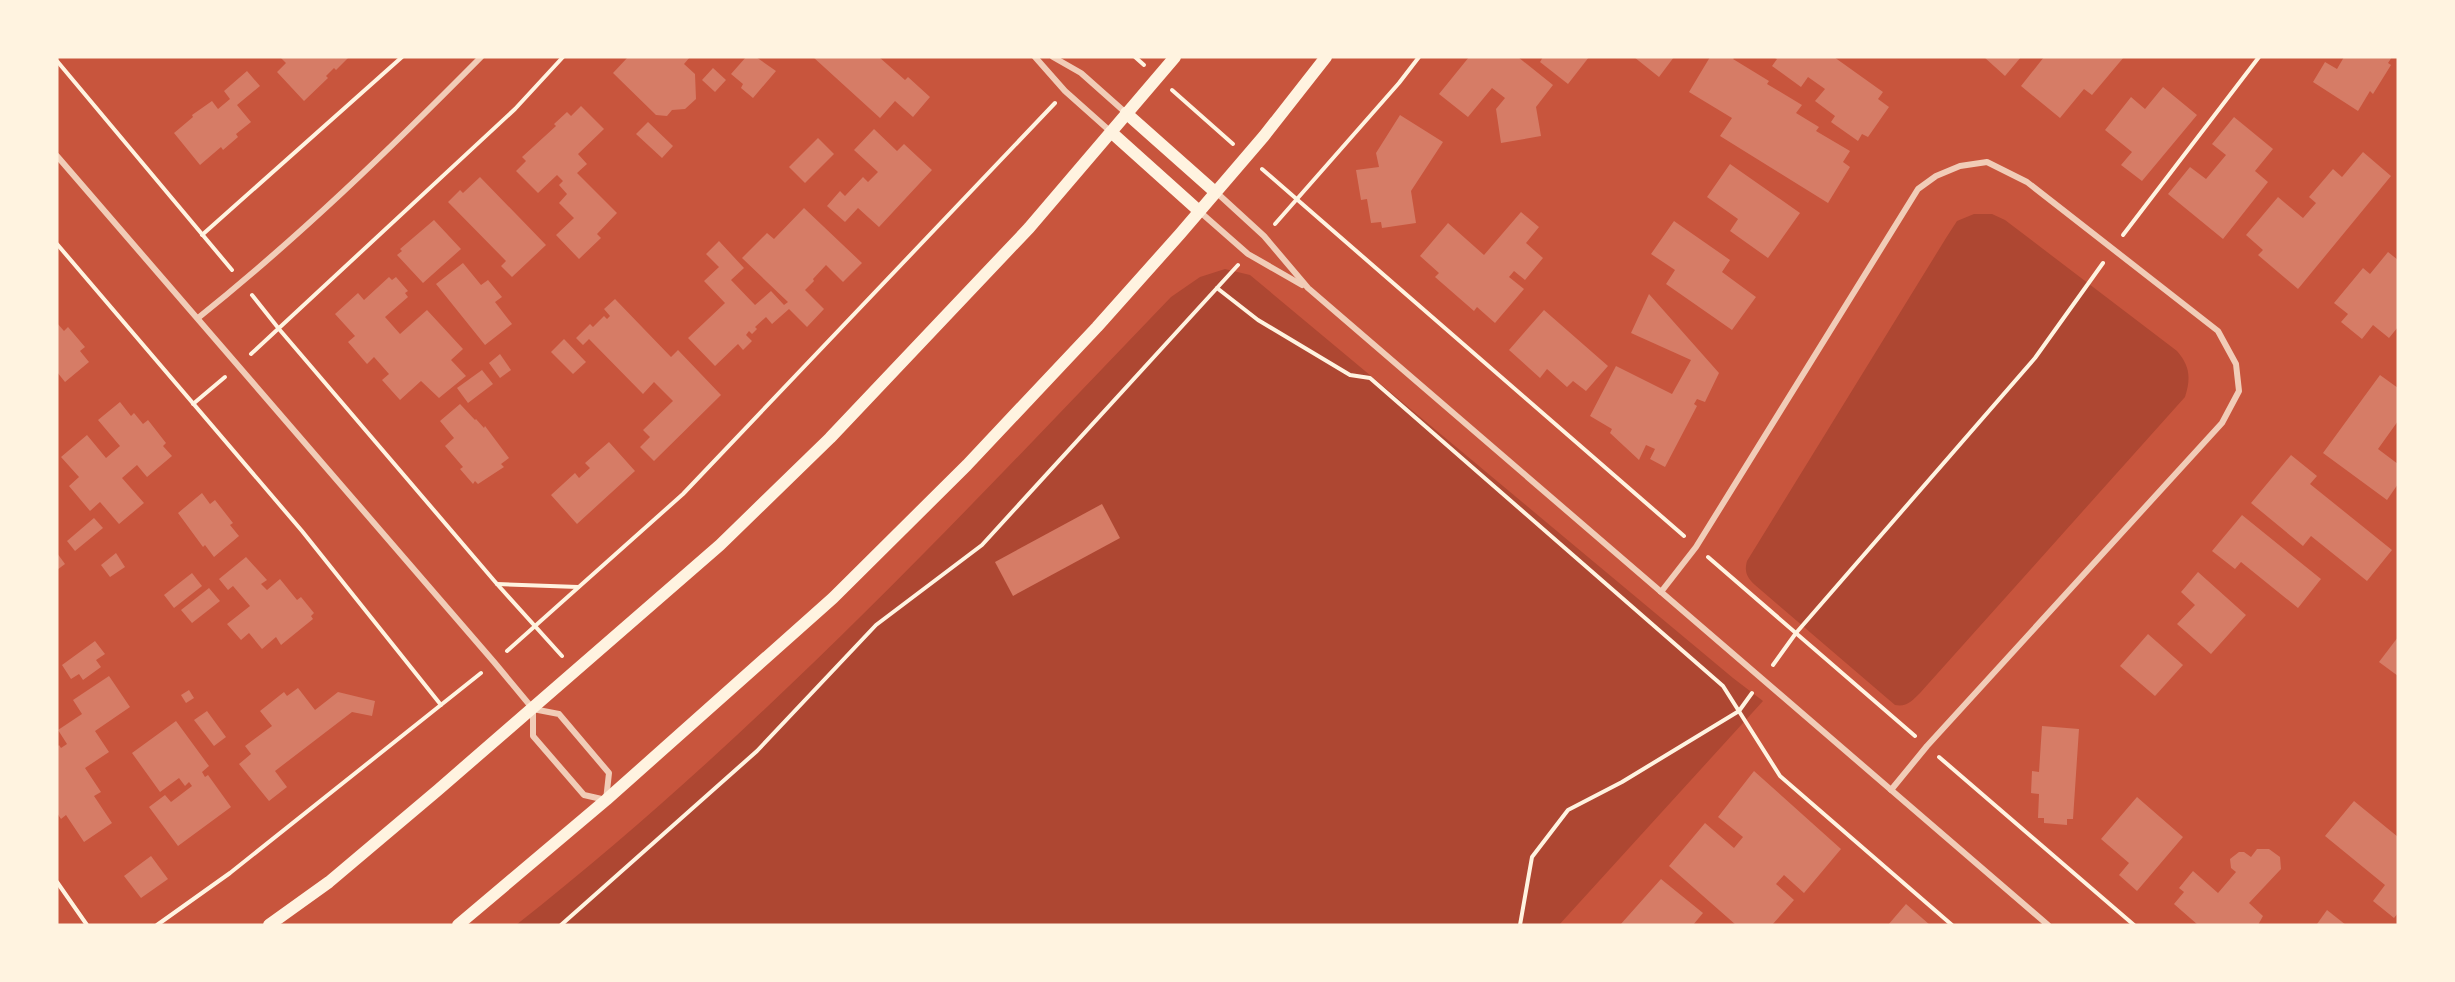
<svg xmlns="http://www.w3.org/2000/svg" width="2455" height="982" font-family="'Archivo Narrow',sans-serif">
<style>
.green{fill:#ae4732}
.building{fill:#d67c66}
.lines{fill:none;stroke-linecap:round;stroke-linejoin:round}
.path{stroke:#fff3e0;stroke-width:4}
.minor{stroke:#f1ccb7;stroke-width:6}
.secondary{stroke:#fff3e0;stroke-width:12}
</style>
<rect width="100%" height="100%" fill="#c8553d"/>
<g class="green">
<path d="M1974 214H1992L2005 220 2177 351C2190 366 2191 378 2185 397L1920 693C1912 701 1907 707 1895 705L1755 585C1747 577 1744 572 1747 561L1946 238 1957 221Z"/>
<path d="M1225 269 1250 275 1733 678 1763 701 1559 925H516C754 738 962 515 1171 297L1200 277Z"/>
</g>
<g class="building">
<polygon points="280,57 349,57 336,70 334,68 326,76 328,78 304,101 277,72 286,63"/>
<polygon points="628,57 690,57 684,64 695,74 696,99 685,109 672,110 667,116 656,115 613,73"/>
<polygon points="746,57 756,57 776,71 753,98 741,88 743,84 731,74"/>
<polygon points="813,57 879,57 905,80 908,77 930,97 913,117 895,101 880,118"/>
<polygon points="1469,57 1518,57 1553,85 1536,107 1541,136 1501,143 1496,109 1505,98 1492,88 1468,117 1439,94"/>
<polygon points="1543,57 1589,57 1568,84 1540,62"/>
<polygon points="1634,57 1674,57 1659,77"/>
<polygon points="1710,57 1735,57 1733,59 1769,81 1767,84 1802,105 1796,113 1819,127 1816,131 1850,151 1843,162 1850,167 1828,203 1720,136 1732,118 1689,92"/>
<polygon points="1773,57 1834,57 1883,92 1878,99 1889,107 1868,137 1862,134 1858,141 1831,122 1835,116 1815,101 1825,89 1808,77 1801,87 1772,66 1777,59"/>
<polygon points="1984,57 2021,57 2005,76"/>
<polygon points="2044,57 2124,57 2092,95 2084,89 2060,118 2021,86"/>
<polygon points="2344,57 2392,57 2388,63 2391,65 2373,94 2370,91 2358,111 2313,82 2325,62 2337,69"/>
<polygon points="713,68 726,80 715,92 702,80"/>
<polygon points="247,71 260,86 237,105 251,122 236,134 238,137 223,150 221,147 200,165 174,133 193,117 192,115 212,101 218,109 230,99 224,91"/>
<polygon points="2163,87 2197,115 2142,181 2121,165 2132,152 2105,130 2131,97 2145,109"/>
<polygon points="581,106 604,129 578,154 587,164 577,173 617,213 597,234 601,238 579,259 556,235 574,218 559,203 567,194 559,185 563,181 557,175 538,193 516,171 526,161 522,157 556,126 554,124 567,112 571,116"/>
<polygon points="1400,115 1443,142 1411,191 1416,223 1382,228 1381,222 1371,223 1367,199 1361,200 1356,170 1379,167 1376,153"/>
<polygon points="2234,117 2273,149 2255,171 2268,182 2223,239 2168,194 2190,167 2206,179 2226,155 2212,144"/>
<polygon points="648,122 673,146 662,158 636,134"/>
<polygon points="874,129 897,151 904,144 932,170 879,227 858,208 845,222 827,206 840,191 845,196 863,177 868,182 878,172 854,150"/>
<polygon points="818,138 834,154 805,183 789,167"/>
<polygon points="2363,152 2391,176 2298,289 2258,255 2263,250 2246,235 2278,197 2303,218 2316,203 2309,197 2333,169 2342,177"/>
<polygon points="1730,164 1800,213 1768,258 1730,231 1738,219 1707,197"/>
<polygon points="480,177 546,245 512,277 501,266 506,261 448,202 460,190 463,193"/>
<polygon points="804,208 862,263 843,282 826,265 813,279 814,281 805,290 824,309 807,327 789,309 772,324 766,317 755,327 757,329 752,334 749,331 746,335 752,341 743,350 738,344 715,366 688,338 725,303 704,281 719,267 706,254 719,241 744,268 731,280 755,305 771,291 784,305 788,302 742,258 767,233 774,239"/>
<polygon points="1521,212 1539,227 1526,243 1543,258 1525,280 1514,271 1509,277 1524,289 1495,323 1477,307 1474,311 1435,277 1439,273 1420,256 1448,223 1484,255"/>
<polygon points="434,220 461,249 423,283 397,255 402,251 400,249"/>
<polygon points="1674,221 1730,260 1722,272 1756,297 1732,330 1666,284 1675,270 1651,254"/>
<polygon points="2388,252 2398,260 2398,327 2389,338 2373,325 2362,339 2341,322 2348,314 2334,303 2363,268 2370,274"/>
<polygon points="463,263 481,285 488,280 502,297 495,302 512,324 485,345 436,284"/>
<polygon points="389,277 392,280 396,277 408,291 405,293 408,297 385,317 400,334 427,310 463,349 451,360 466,376 439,398 421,381 400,400 382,380 389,374 374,357 367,364 348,342 355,336 335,314 358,293 364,300"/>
<polygon points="1649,294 1719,373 1705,402 1697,399 1694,404 1697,406 1665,467 1650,459 1655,449 1646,445 1639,460 1610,433 1612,429 1590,416 1616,366 1672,394 1691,360 1631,333"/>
<polygon points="615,299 671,357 678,350 721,395 654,461 640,447 650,437 643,430 673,401 654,382 643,394 589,339 583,345 576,338 590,324 593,327 604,316 607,319 610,316 604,309"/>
<polygon points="1544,310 1608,366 1586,391 1573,381 1567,387 1547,369 1540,378 1509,350"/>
<polygon points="57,323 64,331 68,327 85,347 80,351 89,362 65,382 57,372"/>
<polygon points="564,339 586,362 573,374 551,352"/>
<polygon points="500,354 511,370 500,378 489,363"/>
<polygon points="482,370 493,384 468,403 457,388"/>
<polygon points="2380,375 2398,388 2398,421 2378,449 2398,464 2398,484 2387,500 2323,453"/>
<polygon points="120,402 131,416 134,413 143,424 148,420 166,443 163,446 172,456 147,477 137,465 122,478 144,503 119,524 100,502 90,511 69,486 79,477 61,457 87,435 106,458 120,446 98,420"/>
<polygon points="460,404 475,420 476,419 484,428 485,426 509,458 501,464 504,467 478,484 475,481 473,484 460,469 463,467 445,446 454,438 440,421"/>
<polygon points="609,442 635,471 577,524 551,495 575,473 579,478 590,468 585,463"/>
<polygon points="2291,455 2317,476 2310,484 2392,550 2367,581 2311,536 2303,546 2251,503"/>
<polygon points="202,493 210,504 215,500 233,523 230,525 239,536 214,557 205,545 203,547 178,513"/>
<polygon points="1102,504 1120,538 1013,596 995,562"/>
<polygon points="2242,515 2321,579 2298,608 2241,562 2235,569 2212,551"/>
<polygon points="94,518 103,528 75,551 67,541"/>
<polygon points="57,553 65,564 57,570"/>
<polygon points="116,553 125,567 110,577 101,565"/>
<polygon points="246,557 267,580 261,584 267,590 280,579 297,600 301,597 314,613 311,616 313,619 281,645 276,637 262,649 249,633 241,640 227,624 250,606 233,586 228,590 219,579"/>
<polygon points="2198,572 2246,615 2211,654 2177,624 2195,605 2181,592"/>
<polygon points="192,573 202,586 174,608 164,595"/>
<polygon points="209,588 220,601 192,623 181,610"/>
<polygon points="2148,634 2183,665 2155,696 2120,666"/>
<polygon points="2398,637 2398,676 2379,662"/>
<polygon points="95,641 105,654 96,660 101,667 83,680 79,674 71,679 62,665"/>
<polygon points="109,676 130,707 95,731 109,752 85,768 101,792 94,796 112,823 84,842 66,815 61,819 57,813 57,747 59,745 61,748 67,744 58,730 82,714 73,700"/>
<polygon points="298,688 315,710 338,692 375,701 372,716 352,712 275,771 287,787 269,801 239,764 251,754 245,746 272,726 260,711 284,692 287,696"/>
<polygon points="189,690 194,698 186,703 181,695"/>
<polygon points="207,711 226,737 214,746 194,720"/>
<polygon points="176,721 209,766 202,772 205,777 208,775 231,807 178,846 149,807 165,795 171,802 192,786 189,782 185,786 179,778 160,792 132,753"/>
<polygon points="2042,726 2079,729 2073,819 2067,819 2067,825 2044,823 2044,818 2038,818 2039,794 2031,793 2032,771 2039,772"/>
<polygon points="1754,771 1841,849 1804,893 1784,875 1776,884 1794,900 1772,925 1736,925 1669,866 1705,823 1734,848 1743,837 1718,817"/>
<polygon points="2137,797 2183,837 2137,891 2119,875 2129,863 2101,839"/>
<polygon points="2354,801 2398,837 2398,913 2394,918 2373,901 2385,885 2325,836"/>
<polygon points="2257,849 2269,849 2280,857 2281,869 2249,903 2263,916 2258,925 2198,925 2174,904 2184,892 2179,888 2193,871 2218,893 2236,872 2231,868 2230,859 2239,852 2244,852 2251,857"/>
<polygon points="151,856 168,879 141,898 124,876"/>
<polygon points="1661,879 1703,913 1693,925 1620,925"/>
<polygon points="1906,904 1930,925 1888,925"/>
<polygon points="2327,910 2346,925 2319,925 2317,924"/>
</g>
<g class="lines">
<g class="path">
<polyline points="1135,57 1144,65"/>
<polyline points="57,61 232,270"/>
<polyline points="1172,90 1233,144"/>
<polyline points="1262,169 1684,536"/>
<polyline points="1275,224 1399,83 1419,57"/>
<polyline points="202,235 402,57"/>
<polyline points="2123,235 2259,57"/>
<polyline points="57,244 302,531 441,705"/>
<polyline points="1217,288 1258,320 1350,375 1370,378 1723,686 1780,776 1952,925"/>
<polyline points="252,295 279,329 497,584 562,656"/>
<polyline points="251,354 515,109 563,57"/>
<polyline points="193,404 225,377"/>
<polyline points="1708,557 1915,736"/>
<polyline points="497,584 578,587"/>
<polyline points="507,651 683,494 1055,103"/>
<polyline points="1773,665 1796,633 2035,358 2103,263"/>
<polyline points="1939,757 2134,925"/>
<polyline points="57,882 87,925"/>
<polyline points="157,925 230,873 481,673"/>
<polyline points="561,925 757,751 876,625 982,545 1238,265"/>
<polyline points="1520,925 1532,857 1568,810 1622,782 1739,711 1752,693"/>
</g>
<g class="minor">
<polyline points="1035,57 1065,91 1111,132"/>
<polyline points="1053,57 1081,73 1126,113"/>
<polyline points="57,156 494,662 533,709 533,736 584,795 606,800 609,773 559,714 533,709"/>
<polyline points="1216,192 1264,236 1308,288 2048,925"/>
<polyline points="1199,211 1248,254 1302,285"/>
<path d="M198 318C298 238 391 148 481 57"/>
<polyline points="1661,592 1696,547 1918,189 1936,176 1960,166 1987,162 2027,182 2218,331 2236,364 2239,391 2222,423 1927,746 1891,790"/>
</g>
<g class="secondary">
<polyline points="1126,113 1215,192"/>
<polyline points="1111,132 1199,211"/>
<polyline points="269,925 329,882 438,790 720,545 830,438 1029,228 1175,57"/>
<polyline points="458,925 606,800 833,598 967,465 1097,327 1180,234 1264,136 1326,57"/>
</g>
</g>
<rect width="2455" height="982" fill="none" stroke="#fff3e0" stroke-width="117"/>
</svg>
